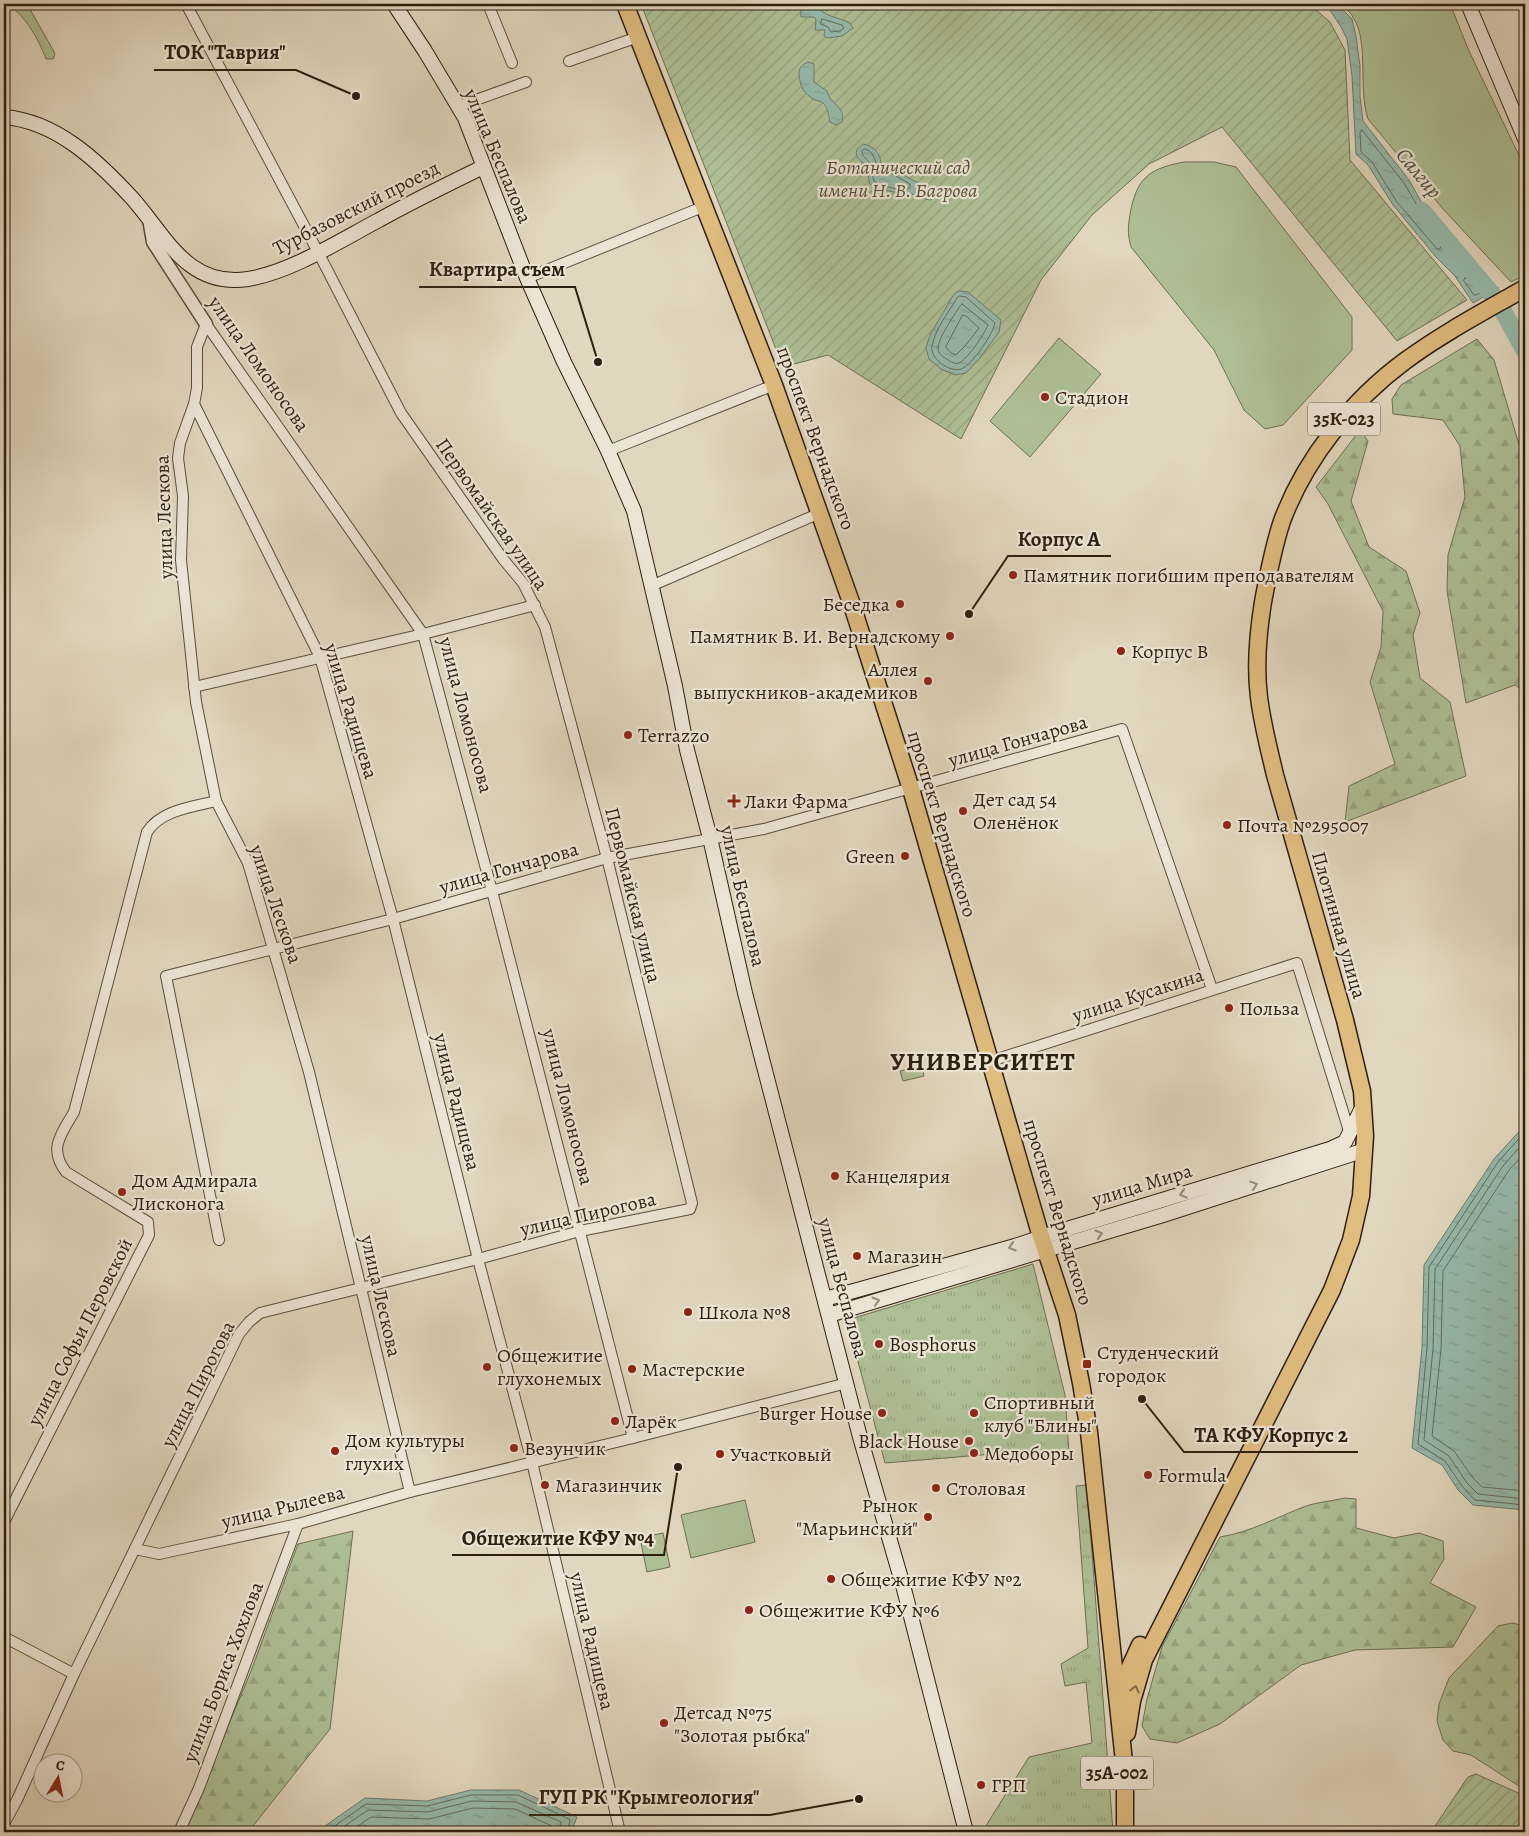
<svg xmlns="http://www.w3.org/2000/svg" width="1529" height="1836" font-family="Alegreya,serif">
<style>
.grass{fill:#aebf95;stroke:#6e6f52}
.forest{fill:url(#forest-firs);stroke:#6e6f52}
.park{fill:url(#park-tufts);stroke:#6e6f52}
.garden{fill:url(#garden-furrows);stroke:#6e6f52}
.water{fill:url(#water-ripples);stroke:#6c7c6d}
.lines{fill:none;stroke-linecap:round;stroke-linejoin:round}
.shore{stroke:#626c5e;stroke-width:1}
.river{stroke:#96baab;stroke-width:18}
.minor-casing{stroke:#5a4d3c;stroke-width:12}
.tertiary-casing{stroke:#5a4d3c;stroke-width:15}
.secondary-casing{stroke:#2d1f10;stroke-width:16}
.primary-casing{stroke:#2d1f10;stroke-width:19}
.minor{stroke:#ece5d5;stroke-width:10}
.tertiary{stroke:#ece5d5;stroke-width:12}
.secondary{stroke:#ece5d5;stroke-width:14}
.primary{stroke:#e0bc7f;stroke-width:16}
.oneway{stroke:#968c7c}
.oneway2{stroke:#866e48}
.poi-dot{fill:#8f2418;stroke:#ece5d5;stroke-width:2}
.labels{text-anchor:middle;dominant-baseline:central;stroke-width:4.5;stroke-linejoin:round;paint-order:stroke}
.shield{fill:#ece5d5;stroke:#665a4b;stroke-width:1}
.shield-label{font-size:19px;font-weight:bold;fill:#2d1f10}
.street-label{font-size:20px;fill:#2d1f10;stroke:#ece5d5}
.park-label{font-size:20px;font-style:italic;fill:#544f38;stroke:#ece5d5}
.poi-label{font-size:20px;fill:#2d1f10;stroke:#ece5d5;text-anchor:start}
.water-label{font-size:21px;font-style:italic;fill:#4c4e3e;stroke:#ece5d5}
.district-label{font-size:25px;font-weight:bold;letter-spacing:1px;fill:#2d1f10;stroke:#ece5d5}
.leader{fill:none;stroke:#2d1f10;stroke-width:2}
.callout-dot{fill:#2d1f10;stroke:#ece5d5;stroke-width:2}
.callout-label{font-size:21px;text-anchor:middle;font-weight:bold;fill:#2d1f10;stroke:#ece5d5;stroke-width:4.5;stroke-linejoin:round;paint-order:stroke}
</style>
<defs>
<pattern id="forest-firs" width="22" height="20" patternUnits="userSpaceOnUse" patternTransform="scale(1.25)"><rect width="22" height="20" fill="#aebf95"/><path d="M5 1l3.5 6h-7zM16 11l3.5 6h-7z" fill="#96a47f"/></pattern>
<pattern id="park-tufts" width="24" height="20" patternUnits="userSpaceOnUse" patternTransform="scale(1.25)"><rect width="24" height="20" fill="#aebf95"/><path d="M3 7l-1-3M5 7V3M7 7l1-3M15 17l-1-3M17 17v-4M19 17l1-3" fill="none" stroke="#96a47f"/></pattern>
<pattern id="garden-furrows" width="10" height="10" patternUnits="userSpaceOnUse" patternTransform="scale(1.25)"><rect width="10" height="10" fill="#aebf95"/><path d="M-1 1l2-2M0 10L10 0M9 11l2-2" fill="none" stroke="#96a47f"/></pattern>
<pattern id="water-ripples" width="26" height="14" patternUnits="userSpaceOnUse" patternTransform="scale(1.25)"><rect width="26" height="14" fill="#96baab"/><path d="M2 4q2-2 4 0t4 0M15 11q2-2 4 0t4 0" fill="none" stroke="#829f92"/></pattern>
</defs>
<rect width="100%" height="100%" fill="#e1d7be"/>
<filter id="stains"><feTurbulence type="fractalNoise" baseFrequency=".004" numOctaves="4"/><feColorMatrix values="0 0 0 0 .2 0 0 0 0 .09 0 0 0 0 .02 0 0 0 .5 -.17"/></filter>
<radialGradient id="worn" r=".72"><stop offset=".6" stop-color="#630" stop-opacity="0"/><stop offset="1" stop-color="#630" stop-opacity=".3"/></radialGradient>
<g class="grass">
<path d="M4 4H27L52 48 55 54 53 59H46C39 40 23 10 4 4Z"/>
<path d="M1341 4H1450L1469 51 1525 168V275L1511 282 1443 209 1368 119C1358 90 1369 43 1354 19 1351 13 1346 8 1341 4Z"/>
<path d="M1184 162H1214L1236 167 1352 317V350L1283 425 1265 429 1244 410 1214 350 1131 247C1127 232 1128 225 1131 209 1138 176 1152 168 1184 162Z"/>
<polygon points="1059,338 1101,374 1030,457 990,421"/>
<polygon points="745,1500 755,1542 691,1558 681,1515"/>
<polygon points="663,1533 670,1567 647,1572 640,1538"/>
</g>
<g class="forest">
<polygon points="1477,339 1494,360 1520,448 1525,458 1525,692 1515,685 1466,703 1447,591 1448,555 1465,497 1460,446 1443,420 1393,414 1392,399 1401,385"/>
<polygon points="1360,430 1368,441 1351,501 1369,547 1406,571 1420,613 1413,635 1420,678 1450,702 1466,776 1345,822 1349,786 1395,764 1370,682 1381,647 1383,611 1328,504 1316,487"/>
<path d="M1345 1498 1356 1499V1528L1394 1538 1419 1533 1443 1541 1444 1559 1430 1583 1476 1607 1453 1647 1355 1650 1301 1665 1220 1724 1177 1743 1150 1739 1142 1726 1147 1699 1162 1647 1220 1537C1251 1532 1277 1517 1306 1506 1318 1502 1332 1501 1345 1498Z"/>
<polygon points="353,1531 330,1729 253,1826 249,1832 184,1832 251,1671 298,1544"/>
<polygon points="1512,1623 1525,1626 1525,1790 1471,1755 1453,1751 1443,1740 1437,1721 1439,1704 1449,1678 1498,1626"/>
</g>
<g class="park">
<polygon points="922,1066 924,1076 903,1081 900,1071"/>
<polygon points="1033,1264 1065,1395 1069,1453 1005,1453 885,1463 847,1320"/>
<polygon points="1087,1485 1113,1832 982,1832 1029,1757 1092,1743 1086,1682 1065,1686 1061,1664 1088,1648 1076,1486"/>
</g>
<g class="garden">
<polygon points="641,4 1309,4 1330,22 1345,50 1350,160 1467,300 1397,341 1222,127 1149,164 1092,215 1041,280 961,439 828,355 783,367"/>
<polygon points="1476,1774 1525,1796 1525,1832 1431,1832 1468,1777"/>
</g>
<g class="water">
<path d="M800 4H816C822 17 839 17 850 23L853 28 842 36 828 38 824 36 825 30H815L816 19 814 17H801Z"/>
<polygon points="1326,4 1337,4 1352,19 1356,36 1360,66 1360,96 1363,121 1409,180 1452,257 1481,282 1499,288 1473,303 1455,276 1436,257 1393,205 1368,165 1356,154 1352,76 1347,39 1341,27"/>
<path d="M808 62 814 64V82L827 91C830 105 846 106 842 122L836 125 830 122C829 117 828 107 823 103 821 101 818 101 815 100 804 94 800 87 799 74 799 67 802 65 808 62Z"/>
<path d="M863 144C873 146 880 152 881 163L931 190 935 196 931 200C925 200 922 197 916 195 900 191 885 194 870 184 868 179 868 171 866 167 862 159 854 160 857 149Z"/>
<polygon points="959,291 968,292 1001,320 999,332 980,358 966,373 955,375 941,369 929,359 926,348 930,335 954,294"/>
<polygon points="1525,1125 1525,1510 1473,1505 1458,1490 1442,1465 1412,1448 1422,1348 1424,1265 1494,1159"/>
<polygon points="471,1790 519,1790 577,1817 571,1832 321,1832 322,1828 365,1798 427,1801"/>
</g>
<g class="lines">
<g class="shore">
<polygon points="822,19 842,25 844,28 840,31 831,32 828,27 821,24"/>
<polygon points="1362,130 1404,183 1441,246 1440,249 1437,249 1397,202 1372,162 1361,152 1360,133"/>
<path d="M865 149C875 152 873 159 878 166L910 184V188C899 191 884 187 874 181 872 176 872 169 870 164 867 158 862 158 862 151Z"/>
<polygon points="1465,278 1468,278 1482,288 1482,292 1476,295 1474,295 1464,281"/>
<path d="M960 296 966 297 995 323C993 334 972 365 961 369 950 373 929 358 932 346 935 329 949 312 957 298Z"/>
<path d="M962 304 988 325C985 333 967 360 959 363 955 365 948 360 945 358 942 356 938 353 938 349 937 340 956 311 962 304Z"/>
<polygon points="963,315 966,316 979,328 965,346 956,355 951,353 946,347"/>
<polyline points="1525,1132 1498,1162 1429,1267 1427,1348 1418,1444 1445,1461 1462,1486 1475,1500 1525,1505"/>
<polyline points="1525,1141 1503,1166 1435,1269 1433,1349 1424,1440 1449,1456 1467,1483 1478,1494 1525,1499"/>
<polyline points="1525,1153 1509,1170 1443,1271 1441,1349 1432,1436 1454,1451 1473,1478 1482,1487 1525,1491"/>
<polyline points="326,1832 366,1804 427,1806 471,1795 518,1795 569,1819 570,1821 567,1832"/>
<polyline points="336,1832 368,1810 428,1812 472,1801 516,1802 561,1822 560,1832"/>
<polyline points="349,1832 371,1817 429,1819 473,1808 515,1809 552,1826 553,1832"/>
</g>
<polyline class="river" points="1422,211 1497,300 1525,351"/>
<g class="minor-casing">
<g id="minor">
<polyline points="488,4 512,63"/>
<polyline points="569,61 638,37"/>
<polyline points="459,106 526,82"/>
<polyline points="527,278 705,206"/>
<polyline points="206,324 423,634 492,891 633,1438"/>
<polyline points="206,324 197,347 197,388 194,404 180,443 178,458 183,496 181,560 196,702 216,801 248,863 309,1072 410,1492"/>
<polyline points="194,404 320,657 393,919 478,1259 532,1462 620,1832"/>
<polyline points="608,451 774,385"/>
<polyline points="651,586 820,513"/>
<polyline points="194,687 423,634 535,605"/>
<polyline points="991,1061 1297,963 1350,1134"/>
<polyline points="219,1240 166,976 393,919 607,858 764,829 1122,729 1212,989"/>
<path d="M4 1522 149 1235 148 1222 143 1219 66 1172C48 1149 61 1134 74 1112L147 832C161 810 192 807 216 801"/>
<polyline points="135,1549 159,1554 298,1524 410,1492 633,1438 847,1383"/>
<polyline points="4,1637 74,1674"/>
<polyline points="4,1824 17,1800 74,1674 239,1334 249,1322 260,1313 478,1259 580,1231 690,1209 692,1203 607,858 545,627 523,583 503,559 401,413 318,252 186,4"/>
<polyline points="179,1832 199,1788 298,1524"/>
</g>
</g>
<g class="tertiary-casing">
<polyline id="tertiary" points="149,219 153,242 206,324"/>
</g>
<g class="secondary-casing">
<g id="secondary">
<polyline points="394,4 425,51 465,118 527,278 564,362 608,451 634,511 675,686 687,750 710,838 745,993 860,1437 904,1589 966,1832"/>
<polyline points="1468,4 1525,139"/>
<path d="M4 117C56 121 98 161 132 198 166 236 187 288 248 279 291 272 341 240 379 220 413 201 448 184 483 167"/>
<polyline points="825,1299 1015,1246 1054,1233 1330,1149 1345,1142 1363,1106"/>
<polyline points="829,1315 1163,1215 1365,1150"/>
</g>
</g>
<g class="primary-casing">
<g id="primary">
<polyline points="625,4 774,385 851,602 911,789 1039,1230 1067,1315 1081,1383 1089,1432 1125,1771"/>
<polyline points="1118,1693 1140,1645"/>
<path d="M1127 1733 1132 1701 1144 1660 1332 1290 1351 1240 1361 1196 1365 1136 1362 1091 1345 1020 1275 775C1269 749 1262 723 1259 697 1255 666 1258 633 1263 602 1268 575 1273 548 1282 521 1305 459 1352 400 1405 361 1443 333 1485 311 1525 288"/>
<polyline points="1125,1832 1125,1762"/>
</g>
</g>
<use href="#minor" class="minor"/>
<use href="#tertiary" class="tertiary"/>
<use href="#secondary" class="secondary"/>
<use href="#primary" class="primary"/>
</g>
<defs><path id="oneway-chevron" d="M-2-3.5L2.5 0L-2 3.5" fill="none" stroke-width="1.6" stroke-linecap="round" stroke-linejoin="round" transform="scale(1.25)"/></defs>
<g class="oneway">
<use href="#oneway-chevron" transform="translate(1254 1185) rotate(-18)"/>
<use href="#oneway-chevron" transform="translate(1183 1194) rotate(164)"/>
<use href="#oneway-chevron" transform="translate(1099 1234) rotate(-17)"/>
<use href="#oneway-chevron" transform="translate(1012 1247) rotate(163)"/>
<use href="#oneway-chevron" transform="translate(876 1301) rotate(-17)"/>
</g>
<use class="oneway2" href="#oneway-chevron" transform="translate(1135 1689) rotate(-76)"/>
<g class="poi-dot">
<circle cx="1045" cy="397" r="5"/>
<circle cx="1013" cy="575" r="5"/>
<circle cx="900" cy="604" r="5"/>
<circle cx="950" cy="636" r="5"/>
<circle cx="1121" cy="651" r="5"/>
<circle cx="928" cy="681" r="5"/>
<circle cx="628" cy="735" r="5"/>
<path d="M731.5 793.5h5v5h5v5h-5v5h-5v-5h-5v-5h5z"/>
<circle cx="963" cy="811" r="5"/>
<circle cx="1227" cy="825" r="5"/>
<circle cx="905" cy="856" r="5"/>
<circle cx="1229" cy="1008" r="5"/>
<circle cx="835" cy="1176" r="5"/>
<circle cx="122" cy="1192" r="5"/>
<circle cx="857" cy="1256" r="5"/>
<circle cx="688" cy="1312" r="5"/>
<circle cx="879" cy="1344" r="5"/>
<rect x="1082" y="1359" width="10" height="10" rx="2.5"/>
<circle cx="487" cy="1367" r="5"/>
<circle cx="632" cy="1369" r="5"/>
<circle cx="882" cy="1413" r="5"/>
<circle cx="974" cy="1413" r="5"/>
<circle cx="615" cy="1421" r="5"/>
<circle cx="969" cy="1441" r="5"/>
<circle cx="514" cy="1448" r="5"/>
<circle cx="335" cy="1451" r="5"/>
<circle cx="974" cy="1453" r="5"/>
<circle cx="720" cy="1454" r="5"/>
<circle cx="1148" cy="1475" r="5"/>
<circle cx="545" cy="1485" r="5"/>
<circle cx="936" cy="1488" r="5"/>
<circle cx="928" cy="1517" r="5"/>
<circle cx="831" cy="1579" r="5"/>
<circle cx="749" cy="1610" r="5"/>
<circle cx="664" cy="1723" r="5"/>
<circle cx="981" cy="1785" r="5"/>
</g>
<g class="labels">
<g class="shield">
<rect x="1308" y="402.5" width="72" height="33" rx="4"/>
<rect x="1081" y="1756.5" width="72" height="33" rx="4"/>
</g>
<g class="shield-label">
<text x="1344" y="419">35К-023</text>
<text x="1117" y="1773">35А-002</text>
</g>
<g class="street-label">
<text transform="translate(498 156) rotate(67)">улица Беспалова</text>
<text transform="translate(356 208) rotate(-27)">Турбазовский проезд</text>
<text transform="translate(259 364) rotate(55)">улица Ломоносова</text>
<text transform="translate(816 438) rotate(70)">проспект Вернадского</text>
<text transform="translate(492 514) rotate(55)">Первомайская улица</text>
<text transform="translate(164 517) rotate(-92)">улица Лескова</text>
<text transform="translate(351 711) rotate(73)">улица Радищева</text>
<text transform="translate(466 715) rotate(75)">улица Ломоносова</text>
<text transform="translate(1018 741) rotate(-16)">улица Гончарова</text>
<text transform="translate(942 824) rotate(73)">проспект Вернадского</text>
<text transform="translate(509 868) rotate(-16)">улица Гончарова</text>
<text transform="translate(633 895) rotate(76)">Первомайская улица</text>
<text transform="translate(743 896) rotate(77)">улица Беспалова</text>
<text transform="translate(276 904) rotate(71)">улица Лескова</text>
<text transform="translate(1339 925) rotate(74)">Плотинная улица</text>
<text transform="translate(1138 995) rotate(-18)">улица Кусакина</text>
<text transform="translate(457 1102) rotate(76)">улица Радищева</text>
<text transform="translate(568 1107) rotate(76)">улица Ломоносова</text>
<text transform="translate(1142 1185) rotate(-17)">улица Мира</text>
<text transform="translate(1058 1212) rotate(73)">проспект Вернадского</text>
<text transform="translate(588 1214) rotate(-13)">улица Пирогова</text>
<text transform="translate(843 1288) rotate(75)">улица Беспалова</text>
<text transform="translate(381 1296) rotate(77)">улица Лескова</text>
<text transform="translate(80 1332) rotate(-63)">улица Софьи Перовской</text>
<text transform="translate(198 1384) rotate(-63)">улица Пирогова</text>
<text transform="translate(283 1507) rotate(-14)">улица Рылеева</text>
<text transform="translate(592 1641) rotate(77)">улица Радищева</text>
<text transform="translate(223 1672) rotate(-69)">улица Бориса Хохлова</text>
</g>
<g class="park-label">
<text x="898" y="167">Ботанический сад<tspan x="898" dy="23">имени Н. В. Багрова</tspan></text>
</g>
<g class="poi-label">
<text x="1055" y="397">Стадион</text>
<text x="1023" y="575">Памятник погибшим преподавателям</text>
<text x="890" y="604" text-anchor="end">Беседка</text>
<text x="940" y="636" text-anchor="end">Памятник В. И. Вернадскому</text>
<text x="1131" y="651">Корпус В</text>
<text x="918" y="669" text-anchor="end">Аллея<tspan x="918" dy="23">выпускников-академиков</tspan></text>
<text x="638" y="735">Terrazzo</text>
<text x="973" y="799">Дет сад 54<tspan x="973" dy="23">Оленёнок</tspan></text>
<text x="744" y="801">Лаки Фарма</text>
<text x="1237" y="825">Почта №295007</text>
<text x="895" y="856" text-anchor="end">Green</text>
<text x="1239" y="1008">Польза</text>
<text x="845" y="1176">Канцелярия</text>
<text x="132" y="1180">Дом Адмирала<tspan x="132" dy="23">Лисконога</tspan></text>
<text x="867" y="1256">Магазин</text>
<text x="698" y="1312">Школа №8</text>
<text x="889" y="1344">Bosphorus</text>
<text x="1097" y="1352">Студенческий<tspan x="1097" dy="23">городок</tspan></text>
<text x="497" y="1355">Общежитие<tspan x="497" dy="23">глухонемых</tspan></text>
<text x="642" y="1369">Мастерские</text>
<text x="984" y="1402">Спортивный<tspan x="984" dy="23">клуб "Блины"</tspan></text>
<text x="872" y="1413" text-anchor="end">Burger House</text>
<text x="625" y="1421">Ларёк</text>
<text x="345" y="1440">Дом культуры<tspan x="345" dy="23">глухих</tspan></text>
<text x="959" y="1441" text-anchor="end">Black House</text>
<text x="524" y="1448">Везунчик</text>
<text x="984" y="1453">Медоборы</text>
<text x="730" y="1454">Участковый</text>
<text x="1158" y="1475">Formula</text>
<text x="555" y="1485">Магазинчик</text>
<text x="946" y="1488">Столовая</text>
<text x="918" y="1505" text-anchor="end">Рынок<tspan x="918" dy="23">"Марьинский"</tspan></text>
<text x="841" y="1579">Общежитие КФУ №2</text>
<text x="759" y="1610">Общежитие КФУ №6</text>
<text x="674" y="1712">Детсад №75<tspan x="674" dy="23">"Золотая рыбка"</tspan></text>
<text x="991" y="1785">ГРП</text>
</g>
<g class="water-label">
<text transform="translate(1419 173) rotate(50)">Салгир</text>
</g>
<g class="district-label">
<text x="983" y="1062">УНИВЕРСИТЕТ</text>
</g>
</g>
<path class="leader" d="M356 96L296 70H154M598 362L575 287H419M969 614L1008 556H1111M1142 1399L1184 1452H1358M678 1467L664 1555H452M859 1799L770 1815H529"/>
<g class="callout-dot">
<circle cx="356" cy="96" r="5"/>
<circle cx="598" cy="362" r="5"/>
<circle cx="969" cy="614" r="5"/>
<circle cx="1142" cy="1399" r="5"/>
<circle cx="678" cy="1467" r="5"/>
<circle cx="859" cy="1799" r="5"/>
</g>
<g class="callout-label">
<text x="225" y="59">ТОК "Таврия"</text>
<text x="497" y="276">Квартира съем</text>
<text x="1059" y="546">Корпус А</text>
<text x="1271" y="1442">ТА КФУ Корпус 2</text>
<text x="558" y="1545">Общежитие КФУ №4</text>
<text x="649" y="1804">ГУП РК "Крымгеология"</text>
</g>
<rect width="1529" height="1836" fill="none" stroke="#e1d7be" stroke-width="20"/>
<rect x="5" y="5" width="1519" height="1826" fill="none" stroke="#2d1f10" stroke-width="2.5"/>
<rect x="10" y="10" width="1509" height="1816" fill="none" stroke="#2d1f10"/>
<g transform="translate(58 1778) rotate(10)"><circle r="24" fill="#ece5d5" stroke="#a09686"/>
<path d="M0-4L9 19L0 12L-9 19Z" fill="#8f2418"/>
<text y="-8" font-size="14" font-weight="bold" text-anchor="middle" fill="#2d1f10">С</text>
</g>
<rect width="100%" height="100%" filter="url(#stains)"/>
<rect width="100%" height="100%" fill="url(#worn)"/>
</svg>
